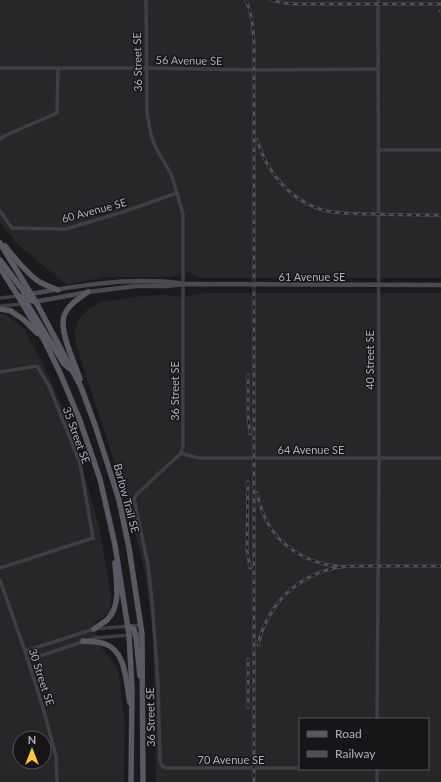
<svg xmlns="http://www.w3.org/2000/svg" width="441" height="782" font-family="Lato,sans-serif">
<style>
.built{fill:#27272a;fill-rule:evenodd}
.lines{fill:none;stroke-linecap:round;stroke-linejoin:round}
.street{stroke:#3e3e44;stroke-width:3.5}
.secondary{stroke:#4a4b52;stroke-width:4.5}
.primary{stroke:#585962;stroke-width:5.5}
.rail-casing{stroke:#4f5057;stroke-width:3}
.rail{stroke:#161618;stroke-width:1.5;stroke-dasharray:4.5;stroke-linecap:butt}
.labels{text-anchor:middle;dominant-baseline:central;stroke-width:3;stroke-linejoin:round;paint-order:stroke}
.street-label{font-size:11px;fill:#adb0bd;stroke:#161618}
</style>
<rect width="100%" height="100%" fill="#1b1b1d"/>
<g class="built">
<polygon points="0,0 441,0 441,278 198,278 190,272 172,277 104,277 67,285 18,245 0,222"/>
<path d="M206 293H441V782H156L153 630 145 573 127 499 84 370 76 343 74 333 79 319 89 308 101 302 143 296 170 295 179 297ZM300 719H428V769H300Z"/>
<path d="M0 314H6L24 329 42 362 70 424 99 526 111 594 110 613 94 623 101 647 118 669 125 722 124 782H0ZM20 738H44V762H20Z"/>
</g>
<g class="lines">
<g class="street">
<polyline points="146,0 147,113 151,135 156,148 171,174 177,193 183,214 183,446 181,453 137,494 134,499 148,565 152,601 158,683 160,761 162,766 166,768 300,768"/>
<polyline points="0,68 146,68 254,70 377,69"/>
<polyline points="0,139 4,136 57,113 58,68"/>
<polyline points="378,150 441,150"/>
<polyline points="0,211 12,228 66,229 123,212 177,193"/>
<polyline points="0,298 18,296"/>
<polyline points="0,306 22,304"/>
<polyline points="0,372 37,366 49,386 80,463 93,538 0,568"/>
<polyline points="181,453 198,458 441,458"/>
<polyline points="0,580 25,651 43,708 56,756 57,782"/>
<polyline points="25,651 94,629 141,625"/>
<polyline points="27,660 95,638 142,634"/>
<polyline points="377,719 379,458 378,0"/>
<polyline points="377,769 377,782"/>
</g>
<g class="secondary">
<path d="M30 294C67 288 104 281 142 281 155 281 167 281 179 283"/>
<polyline points="34,302 88,292 136,286 167,286 183,284 441,285"/>
</g>
<g class="primary">
<polyline points="0,243 36,302 81,387 95,425 119,500 129,548 142,634 143,782"/>
<path d="M5 246C15 258 25 272 38 281 44 285 51 287 58 290"/>
<polyline points="0,260 30,300 36,302"/>
<polyline points="0,268 18,296 44,340 60,373 79,418 100,479 115,545 129,635 132,688 131,782"/>
<polyline points="18,296 23,297 64,364 70,369"/>
<polyline points="0,309 11,311 24,320 37,333"/>
<path d="M80 379C75 363 59 332 64 316 68 305 79 298 88 292"/>
<polyline points="128,626 134,629 136,637 140,676"/>
<path d="M94 629C98 626 103 623 107 620 122 605 116 581 115 563"/>
<path d="M83 641C90 642 98 641 105 644 127 651 126 685 130 703"/>
</g>
<g class="rail-casing">
<g id="rail">
<path d="M246 0C252 14 253 27 254 42V782"/>
<polyline points="271,0 283,3 295,4 441,4"/>
<polyline points="440,11 441,11"/>
<path d="M257 140C267 173 292 203 327 211 342 214 358 214 373 214 396 215 418 215 441 215"/>
<polyline points="248,375 248,416 250,434"/>
<polyline points="248,482 247,550 250,568"/>
<path d="M257 493C259 502 262 512 266 520 279 546 308 564 337 566"/>
<path d="M258 645C266 609 291 581 327 570 343 565 360 566 376 566 398 566 419 566 441 566"/>
<polyline points="248,707 248,659"/>
</g>
</g>
<use href="#rail" class="rail"/>
</g>
<g class="labels">
<g class="street-label">
<text transform="translate(189 60) rotate(1)">56 Avenue SE</text>
<text transform="translate(137 62) rotate(-91)">36 Street SE</text>
<text transform="translate(94 210) rotate(-15)">60 Avenue SE</text>
<text x="312" y="276">61 Avenue SE</text>
<text transform="translate(369 360) rotate(-90)">40 Street SE</text>
<text transform="translate(174 391) rotate(-90)">36 Street SE</text>
<text transform="translate(77 435) rotate(70)">35 Street SE</text>
<text x="311" y="449">64 Avenue SE</text>
<text transform="translate(127 498) rotate(75)">Barlow Trail SE</text>
<text transform="translate(42 677) rotate(72)">30 Street SE</text>
<text transform="translate(150 717) rotate(-91)">36 Street SE</text>
<text x="231" y="759">70 Avenue SE</text>
</g>
</g>
<rect x="299" y="718" width="130" height="52" fill="#161618" stroke="#52545a"/>
<rect x="307" y="731" width="20" height="6" fill="#585962" stroke="#52545a"/>
<text x="335" y="738" font-size="12" fill="#adb0bd">Road</text>
<rect x="307" y="751" width="20" height="6" fill="#4f5057" stroke="#52545a"/>
<text x="335" y="758" font-size="12" fill="#adb0bd">Railway</text>
<g transform="translate(32 750)"><circle r="19" fill="#161618" stroke="#52545a"/>
<path d="M0-3L7 15L0 10L-7 15Z" fill="#f7c939"/>
<text y="-6" font-size="11" font-weight="bold" text-anchor="middle" fill="#adb0bd">N</text>
</g>
</svg>
